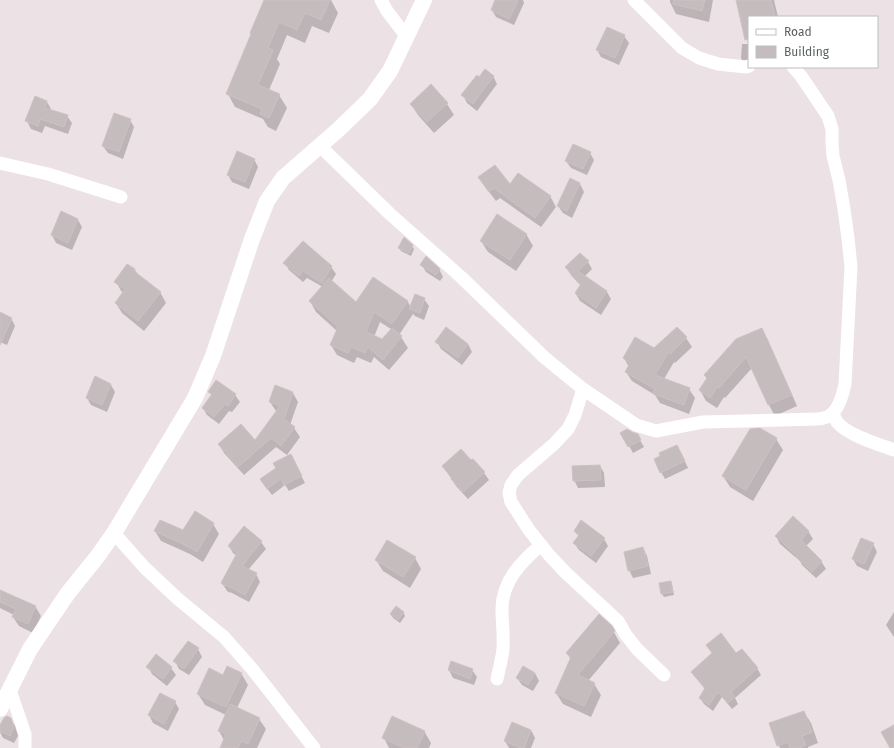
<svg xmlns="http://www.w3.org/2000/svg" width="894" height="748" font-family="'Fira Sans',sans-serif">
<style>
.shadow{fill:#0003;fill-rule:evenodd}
.building{fill:#c5bcbe;stroke:#d0c0c5}
.lines{fill:none;stroke-linecap:round;stroke-linejoin:round}
.minor{stroke:#fff;stroke-width:13}
.tertiary{stroke:#fff;stroke-width:16}
</style>
<rect width="100%" height="100%" fill="#ece1e4"/>
<g class="shadow">
<polygon points="265,0 331,0 338,13 329,33 312,26 305,43 287,35 277,59 280,64 269,90 279,95 287,108 276,131 268,127 263,119 235,107 228,94"/>
<polygon points="496,0 523,0 524,3 514,25 496,17 492,10"/>
<polygon points="670,0 713,0 709,22 676,14 670,2"/>
<polygon points="737,0 774,0 778,17 749,17 749,32"/>
<polygon points="624,36 629,43 619,65 601,57 597,50"/>
<polygon points="742,44 749,44 749,66 745,65 741,58"/>
<polygon points="493,76 497,84 477,111 467,103 463,95 479,78"/>
<polygon points="431,86 447,104 454,115 434,133 418,115 411,104"/>
<polygon points="47,102 51,109 50,110 67,116 72,123 68,134 45,126 42,133 31,129 27,121"/>
<polygon points="130,120 134,127 123,159 108,153 103,146"/>
<polygon points="590,153 594,160 587,175 571,168 566,161"/>
<polygon points="254,159 258,167 249,189 232,182 228,175"/>
<polygon points="480,178 550,196 556,207 541,227 500,198 496,201 486,188"/>
<polygon points="571,180 580,184 584,192 572,218 563,213 558,206"/>
<polygon points="78,220 82,227 72,250 56,243 52,235"/>
<polygon points="526,234 533,246 516,271 488,252 481,241"/>
<polygon points="412,246 414,249 411,256 401,251 399,247"/>
<polygon points="588,262 592,269 584,277 607,292 611,299 601,315 580,301 576,294 581,286 571,275 566,267"/>
<path d="M285 263 331 267 336 274 331 282 356 303 373 279 408 302 411 308 424 299 429 306 424 320 415 316 413 314 399 335 401 337 408 348 389 370 374 357 371 363 357 357 354 363 337 355 331 345 337 331 316 312 310 301 323 287 307 278 303 282 289 270ZM380 322 391 329 382 340 374 337Z"/>
<polygon points="422,265 439,269 443,277 440,281 426,272"/>
<polygon points="135,270 138,275 160,292 166,303 144,331 122,313 116,303 123,294 116,282"/>
<polygon points="0,314 11,318 15,326 7,345 0,342"/>
<polygon points="677,328 686,338 692,347 675,363 674,362 664,379 689,389 695,398 689,414 660,403 655,395 632,381 626,372 629,367 624,358 655,349"/>
<polygon points="761,329 768,340 797,406 775,416 769,405 752,368 725,398 724,397 717,408 706,401 700,390 707,379 705,375"/>
<polygon points="437,342 468,344 472,352 462,365 441,349"/>
<polygon points="95,378 111,385 115,392 107,412 91,405 87,398"/>
<polygon points="276,387 293,393 298,402 290,425 294,428 300,437 287,455 276,447 244,475 224,453 219,444 255,442 277,412 276,411 270,402"/>
<polygon points="209,392 235,395 240,402 232,412 229,411 219,424 207,415 203,408 212,396"/>
<polygon points="622,433 637,435 644,447 633,453"/>
<polygon points="776,439 783,450 753,501 730,487 723,476"/>
<polygon points="681,453 688,468 665,479 661,472"/>
<polygon points="473,460 484,473 489,480 468,499 456,486 443,466 471,462"/>
<polygon points="294,462 305,483 289,491 285,485 272,495 265,486"/>
<polygon points="600,466 604,473 605,487 578,488 574,480"/>
<polygon points="213,524 219,534 203,562 190,554 161,541 155,531 184,532"/>
<polygon points="244,527 261,542 266,549 248,570 256,574 260,582 249,602 230,592 230,593 227,591 222,583 237,556 233,553 229,546"/>
<polygon points="575,531 604,539 608,546 596,563 579,550 574,543 579,537"/>
<polygon points="808,531 813,539 806,546 821,561 826,569 816,578 802,565 800,561 780,544 776,536"/>
<polygon points="873,544 877,552 868,571 857,566 853,559"/>
<polygon points="643,548 647,556 651,574 633,578 629,570"/>
<polygon points="415,558 421,569 410,588 383,571 376,560"/>
<polygon points="671,582 672,585 674,595 664,597 662,594"/>
<polygon points="0,591 35,606 41,616 33,633 19,626 13,617 14,615 0,608"/>
<polygon points="403,612 405,616 400,623 393,618 391,614"/>
<polygon points="894,612 894,637 886,625"/>
<polygon points="611,627 620,643 588,681 594,684 601,695 591,717 563,704 556,693 571,660 567,653"/>
<polygon points="198,649 202,657 189,675 179,669 175,661"/>
<polygon points="451,662 472,670 477,677 474,685 453,678 449,670"/>
<polygon points="148,667 171,668 176,675 167,686 152,674"/>
<polygon points="757,668 761,675 735,698 738,704 732,709 722,697 713,711 704,704 700,698 705,689 696,678 692,672"/>
<polygon points="241,673 248,685 237,708 259,719 266,729 257,748 221,748 224,740 219,731 226,715 205,705 198,694 224,676"/>
<polygon points="535,673 539,681 533,691 522,685 517,678"/>
<polygon points="160,694 175,702 179,709 168,731 153,723 149,715"/>
<polygon points="804,712 811,723 818,743 808,747 808,748 780,748 770,724"/>
<polygon points="10,718 15,726 18,736 14,743 3,738 0,732 0,728"/>
<polygon points="531,730 535,738 531,748 509,748 505,741"/>
<polygon points="424,731 431,743 429,748 389,748 384,738"/>
</g>
<g class="building">
<polygon points="264,0 330,0 321,20 305,13 297,30 279,22 268,48 273,50 258,85 280,94 269,118 260,114 262,109 226,94 251,34 250,33"/>
<polygon points="495,0 518,0 509,19 491,10"/>
<polygon points="674,0 705,0 702,11 673,4"/>
<polygon points="736,0 771,0 775,17 749,17 749,39 745,40"/>
<polygon points="607,27 625,35 615,58 596,50"/>
<polygon points="485,69 494,76 473,104 461,95 477,75 479,77"/>
<polygon points="431,84 448,103 427,122 410,104"/>
<polygon points="35,96 47,101 45,108 68,115 64,127 40,119 38,126 25,121"/>
<polygon points="114,113 131,119 119,152 102,146"/>
<polygon points="573,144 591,152 583,169 565,161"/>
<polygon points="237,151 255,159 245,182 227,175"/>
<polygon points="495,165 510,184 518,173 551,196 535,218 494,188 489,192 478,177"/>
<polygon points="570,178 580,183 567,211 557,206"/>
<polygon points="61,211 78,219 68,243 51,235"/>
<polygon points="497,214 527,234 510,260 480,241"/>
<polygon points="404,237 413,245 409,253 398,248"/>
<polygon points="303,241 332,266 322,283 303,271 299,276 283,263"/>
<polygon points="580,253 589,261 578,271 607,291 596,308 575,293 581,284 565,267"/>
<polygon points="426,256 440,269 436,275 420,265"/>
<polygon points="127,264 135,269 134,271 161,292 138,321 115,303 125,289 114,282"/>
<polygon points="373,277 408,301 392,324 374,312 366,332 382,339 392,328 402,336 383,360 368,347 365,353 351,347 348,353 330,345 338,327 309,301 329,278 356,302"/>
<polygon points="415,294 425,298 420,313 409,309"/>
<polygon points="0,312 12,318 0,345"/>
<polygon points="446,327 468,344 458,358 435,342"/>
<polygon points="677,327 687,337 670,354 668,353 655,375 690,388 684,405 653,394 655,389 625,372 630,363 623,358 635,337 654,348"/>
<polygon points="762,328 792,395 768,405 746,357 719,388 717,387 710,398 699,390 707,378 704,375 736,339"/>
<polygon points="95,376 111,384 102,405 86,398"/>
<polygon points="216,380 236,394 228,406 225,404 214,417 202,408 212,394 208,392"/>
<polygon points="275,385 293,392 284,419 295,427 281,446 271,438 238,467 218,444 241,424 255,440 280,406 269,402"/>
<polygon points="760,428 777,438 746,490 722,476 750,429"/>
<polygon points="627,429 632,432 638,434 641,440 628,447 620,433"/>
<polygon points="677,445 685,461 660,473 654,459 660,456 659,453"/>
<polygon points="461,449 471,460 473,459 485,472 463,492 451,479 452,478 442,466"/>
<polygon points="291,454 302,476 284,485 281,479 267,489 260,479 276,468 273,463"/>
<polygon points="600,465 601,480 573,481 572,466"/>
<polygon points="195,511 214,523 197,552 183,544 154,531 160,520 183,530"/>
<polygon points="793,516 809,531 801,540 822,561 812,572 796,557 797,556 775,536"/>
<polygon points="581,520 605,538 591,556 573,543 579,535 574,531"/>
<polygon points="244,526 262,541 242,566 257,573 245,595 226,585 225,586 221,583 237,553 228,546"/>
<polygon points="861,538 874,543 864,564 852,559"/>
<polygon points="387,540 416,557 403,577 375,560"/>
<polygon points="643,547 648,566 628,571 624,552"/>
<polygon points="671,581 673,592 661,594 659,583"/>
<polygon points="0,590 36,606 28,624 12,617 16,609 0,602"/>
<polygon points="396,606 404,612 398,620 390,614"/>
<polygon points="599,614 612,626 615,631 578,675 595,683 584,706 555,693 571,657 566,653"/>
<polygon points="721,633 736,653 742,649 758,668 731,692 735,697 728,703 718,692 709,705 699,698 705,688 691,672 712,653 706,645"/>
<polygon points="188,641 199,648 184,669 173,661"/>
<polygon points="156,654 172,667 163,679 146,667"/>
<polygon points="451,661 473,669 470,679 448,670"/>
<polygon points="227,666 242,673 226,707 197,694 209,668 223,675"/>
<polygon points="523,666 535,673 528,685 516,678"/>
<polygon points="160,693 176,701 164,724 148,715"/>
<polygon points="230,704 260,718 248,744 241,741 238,748 220,748 226,734 218,731"/>
<polygon points="804,711 812,732 802,736 806,745 799,748 790,748 788,742 777,746 769,723"/>
<polygon points="7,716 11,718 14,727 10,736 0,731 0,725 4,718"/>
<polygon points="392,716 425,731 417,748 404,748 382,738"/>
<polygon points="512,722 531,730 524,748 521,748 504,741"/>
<polygon points="894,725 894,748 890,748 881,732"/>
</g>
<g class="lines">
<g class="minor">
<polyline points="381,0 387,11 407,37"/>
<polyline points="634,0 682,48 699,58 718,64 746,67 749,66"/>
<path d="M320 146 390 214 461 277 545 358 583 389 636 425 656 431 703 422 817 419C820 419 824 418 827 417 838 412 843 394 845 384L851 267 848 238 844 209 839 180 833 156 832 144V129L828 116 801 76 793 67"/>
<polyline points="0,163 48,174 121,197"/>
<polyline points="583,389 575,415 568,429 554,444 518,475 511,485 509,493 511,502 529,530 549,555 566,573 618,621 626,635 637,649 664,675"/>
<path d="M833 413C834 416 835 419 837 422 847 435 878 444 894 450"/>
<polyline points="114,533 144,567 178,599 224,637 253,670 314,748"/>
<path d="M497 679C499 669 502 659 503 649 504 636 502 622 502 609 502 581 522 561 541 545"/>
<polyline points="10,690 25,734 25,748"/>
</g>
<polyline class="tertiary" points="0,709 30,649 68,593 97,557 114,533 195,398 213,356 252,239 267,201 283,178 339,129 370,99 390,71 424,0"/>
</g>
<rect x="748" y="16" width="130" height="52" fill="#ffffff" stroke="#bdc0bf"/>
<rect x="756" y="29" width="20" height="6" fill="#ffffff" stroke="#bdc0bf"/>
<text x="784" y="36" font-size="12" fill="#5a625e">Road</text>
<rect x="756" y="46" width="20" height="12" fill="#c5bcbe" stroke="#bdc0bf"/>
<text x="784" y="56" font-size="12" fill="#5a625e">Building</text>
</svg>
